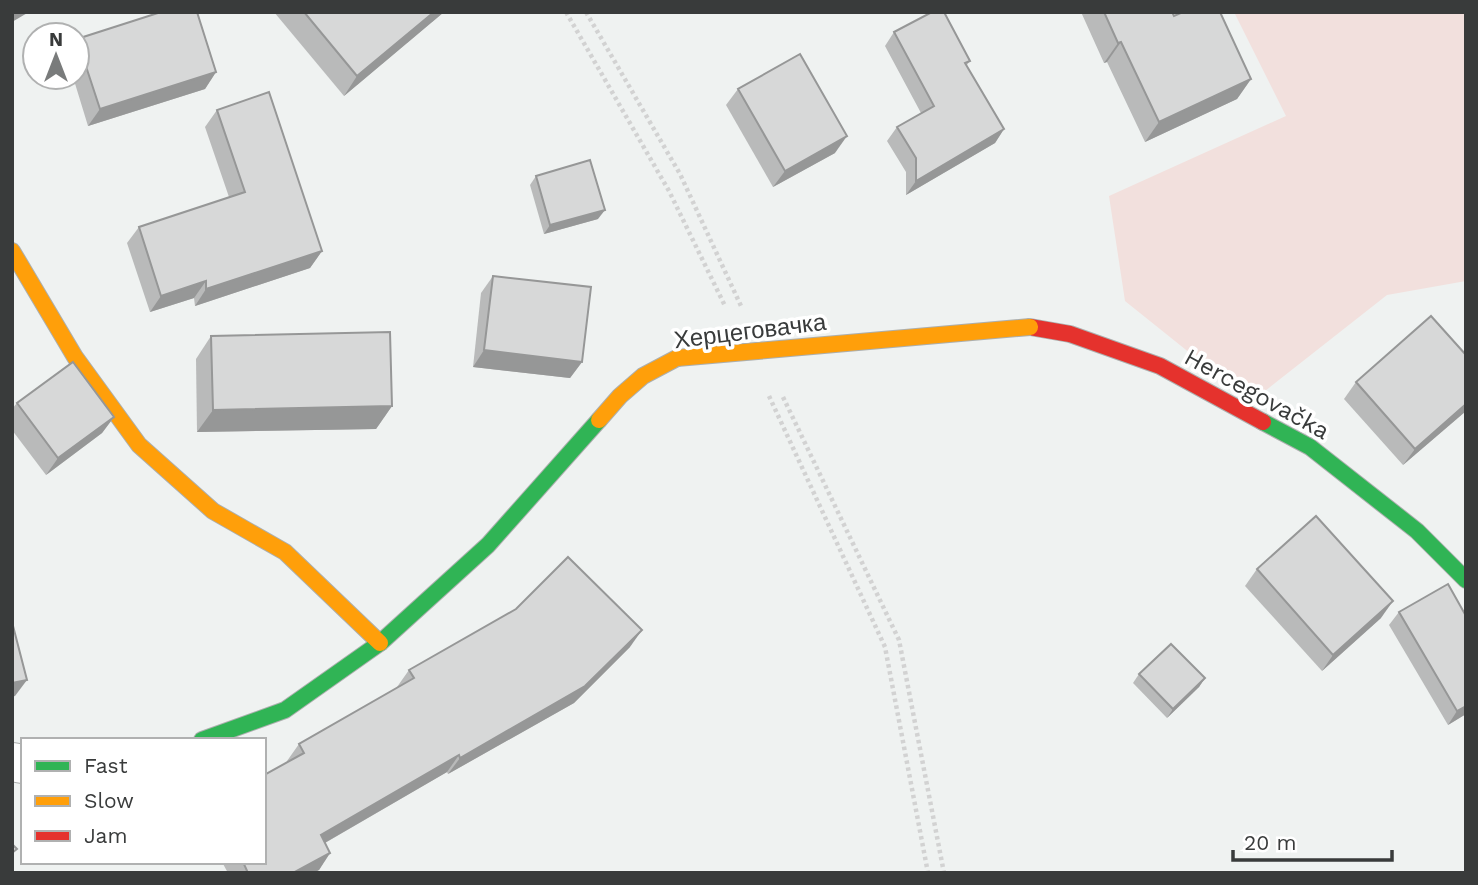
<svg xmlns="http://www.w3.org/2000/svg" width="1478" height="885" font-family="'Work Sans',sans-serif">
<style>
.green{fill:#f2e0dd}
.lines{fill:none;stroke-linecap:round;stroke-linejoin:round}
.street-casing{stroke:#acafae;stroke-width:40}
.fast-casing{stroke:#acafae;stroke-width:18}
.slow-casing{stroke:#acafae;stroke-width:18}
.jam-casing{stroke:#acafae;stroke-width:18}
.path{stroke:#d2d2d2;stroke-width:4.5;stroke-dasharray:3.5 3.5;stroke-linecap:butt}
.street{stroke:#fdfdfd;stroke-width:38}
.fast{stroke:#30b455;stroke-width:16}
.slow{stroke:#ff9f0a;stroke-width:16}
.jam{stroke:#e5322d;stroke-width:16}
.slow-bridge-casing{stroke:#acafae;stroke-width:18;stroke-linecap:butt}
.slow-bridge{stroke:#ff9f0a;stroke-width:16}
.wall{fill:#b9baba}
.shaded-wall{fill:#969797}
.building{fill:#d7d8d8;stroke:#969797;stroke-width:2}
.labels{text-anchor:middle;dominant-baseline:central;stroke-width:7;stroke-linejoin:round;paint-order:stroke}
.street-label{font-size:24px;fill:#393b3b;stroke:#fff}
</style>
<rect width="100%" height="100%" fill="#eff2f1"/>
<polygon class="green" points="1234,12 1466,12 1466,281 1387,295 1251,402 1125,301 1109,196 1286,116"/>
<g class="lines">
<g class="street-casing">
<polyline id="street" points="12,762 23,764"/>
</g>
<g class="fast-casing">
<g id="fast">
<polyline points="1263,422 1310,447 1417,531 1466,580"/>
<polyline points="202,740 285,710 380,643 488,545 599,420"/>
</g>
</g>
<g class="slow-casing">
<g id="slow">
<polyline points="12,251 75,357 139,445 213,511 285,552 380,643"/>
<polyline points="599,420 620,396 643,376 677,358"/>
</g>
</g>
<g class="jam-casing">
<polyline id="jam" points="1030,327 1070,334 1160,366 1263,422"/>
</g>
<g class="path">
<polyline points="566,12 669,191 725,306"/>
<polyline points="586,12 680,174 741,306"/>
<polyline points="769,396 885,647 928,873"/>
<polyline points="783,397 899,640 944,873"/>
</g>
<use href="#street" class="street"/>
<use href="#fast" class="fast"/>
<use href="#slow" class="slow"/>
<use href="#jam" class="jam"/>
<g class="slow-bridge-casing">
<polyline id="slow-bridge" points="677,358 1030,327"/>
</g>
<use href="#slow-bridge" class="slow-bridge"/>
</g>
<g class="wall">
<polygon points="274,12 444,12 344,96"/>
<polygon points="1081,12 1172,12 1174,16 1251,79 1237,99 1145,142 1107,62 1104,63"/>
<polygon points="894,32 970,61 966,66 1004,129 995,143 906,195 906,172 887,141 897,127 921,113 885,46"/>
<polygon points="77,39 216,72 205,89 88,126 73,77 77,77"/>
<polygon points="738,89 835,153 773,187 726,105"/>
<polygon points="217,110 322,251 310,268 195,306 194,298 150,312 127,243 139,227 229,197 205,127"/>
<polygon points="536,176 598,219 544,234 530,185"/>
<polygon points="493,276 582,362 570,378 473,367 481,293"/>
<polygon points="211,336 392,406 376,429 197,432 196,359"/>
<polygon points="1356,382 1466,411 1403,465 1344,399"/>
<polygon points="17,403 114,417 102,433 46,475 12,430 12,409"/>
<polygon points="1257,569 1381,618 1322,671 1245,586"/>
<polygon points="1399,612 1466,616 1466,714 1448,725 1389,625"/>
<polygon points="630,647 574,703 448,774 447,772 325,843 330,853 319,870 313,873 228,873 222,862 264,862 287,761 299,744 398,687 397,687 409,670"/>
<polygon points="1139,674 1205,678 1199,687 1167,718 1133,683"/>
</g>
<g class="shaded-wall">
<polygon points="12,12 29,12 12,22"/>
<polygon points="434,12 444,12 344,96 357,76"/>
<polygon points="1121,42 1107,62 1104,63 1118,43"/>
<polygon points="216,72 205,89 88,126 100,109"/>
<polygon points="1251,79 1237,99 1145,142 1159,122"/>
<polygon points="1004,129 995,143 906,195 916,181"/>
<polygon points="847,136 835,153 773,187 785,171"/>
<polygon points="605,210 598,219 544,234 550,225"/>
<polygon points="322,251 310,268 195,306 206,289"/>
<polygon points="206,281 194,298 150,312 161,296"/>
<polygon points="484,350 582,362 570,378 473,367"/>
<polygon points="1466,404 1466,411 1403,465 1415,449"/>
<polygon points="392,406 376,429 197,432 213,410"/>
<polygon points="114,417 102,433 46,475 58,458"/>
<polygon points="1393,601 1381,618 1322,671 1333,655"/>
<polygon points="642,630 630,647 574,703 448,774 460,758"/>
<polygon points="1205,678 1199,687 1167,718 1173,709"/>
<polygon points="27,680 15,696 12,697 12,683"/>
<polygon points="1466,706 1466,714 1448,725 1457,711"/>
<polygon points="459,755 447,772 309,852 321,835"/>
<polygon points="330,853 319,870 313,873 293,873"/>
</g>
<g class="building">
<polygon points="161,12 197,12 216,72 100,109 77,39"/>
<polygon points="304,12 434,12 357,76"/>
<polygon points="932,12 944,12 970,61 965,63 1004,129 916,181 916,158 897,127 934,106 894,32"/>
<polygon points="1104,12 1172,12 1174,16 1183,12 1220,12 1251,79 1159,122 1121,42 1118,43"/>
<polygon points="800,54 847,136 785,171 738,89"/>
<polygon points="269,92 322,251 206,289 206,281 161,296 139,227 245,192 217,110"/>
<polygon points="590,160 605,210 550,225 536,176"/>
<polygon points="493,276 591,287 582,362 484,350"/>
<polygon points="1431,316 1466,355 1466,404 1415,449 1356,382"/>
<polygon points="390,332 392,406 213,410 211,336"/>
<polygon points="73,362 114,417 58,458 17,403"/>
<polygon points="1316,516 1393,601 1333,655 1257,569"/>
<polygon points="568,557 642,630 585,686 460,758 459,755 321,835 330,853 293,873 248,873 243,862 264,862 264,775 304,753 299,744 414,678 409,670 516,609"/>
<polygon points="1448,584 1466,616 1466,706 1457,711 1399,612"/>
<polygon points="12,622 27,680 12,683"/>
<polygon points="1171,644 1205,678 1173,709 1139,674"/>
<polygon points="12,844 17,849 12,853"/>
</g>
<g class="labels">
<g class="street-label">
<text transform="translate(750 331) rotate(-7)">Херцеговачка</text>
<text transform="translate(1257 394) rotate(29)">Hercegovačka</text>
</g>
</g>
<rect width="1478" height="885" fill="none" stroke="#393b3b" stroke-width="28"/>
<rect x="21" y="738" width="245" height="126" fill="#ffffff" stroke="#b0b1b1" stroke-width="2"/>
<rect x="35" y="761" width="35" height="10" fill="#30b455" stroke="#b0b1b1" stroke-width="2"/>
<text x="84" y="773" font-size="21" fill="#393b3b">Fast</text>
<rect x="35" y="796" width="35" height="10" fill="#ff9f0a" stroke="#b0b1b1" stroke-width="2"/>
<text x="84" y="808" font-size="21" fill="#393b3b">Slow</text>
<rect x="35" y="831" width="35" height="10" fill="#e5322d" stroke="#b0b1b1" stroke-width="2"/>
<text x="84" y="843" font-size="21" fill="#393b3b">Jam</text>
<g transform="translate(56 56)"><circle r="33" fill="#ffffff" stroke="#b0b1b1" stroke-width="2"/>
<path d="M0-5L12 26L0 18L-12 26Z" fill="#797b7b"/>
<text y="-10" font-size="19" font-weight="bold" text-anchor="middle" fill="#393b3b">N</text>
</g>
<path d="M1233 850v10h159v-10" fill="none" stroke="#393b3b" stroke-width="3.5"/>
<text x="1244" y="850" font-size="21" fill="#393b3b" stroke="#ffffff" stroke-width="5" paint-order="stroke">20 m</text>
</svg>
